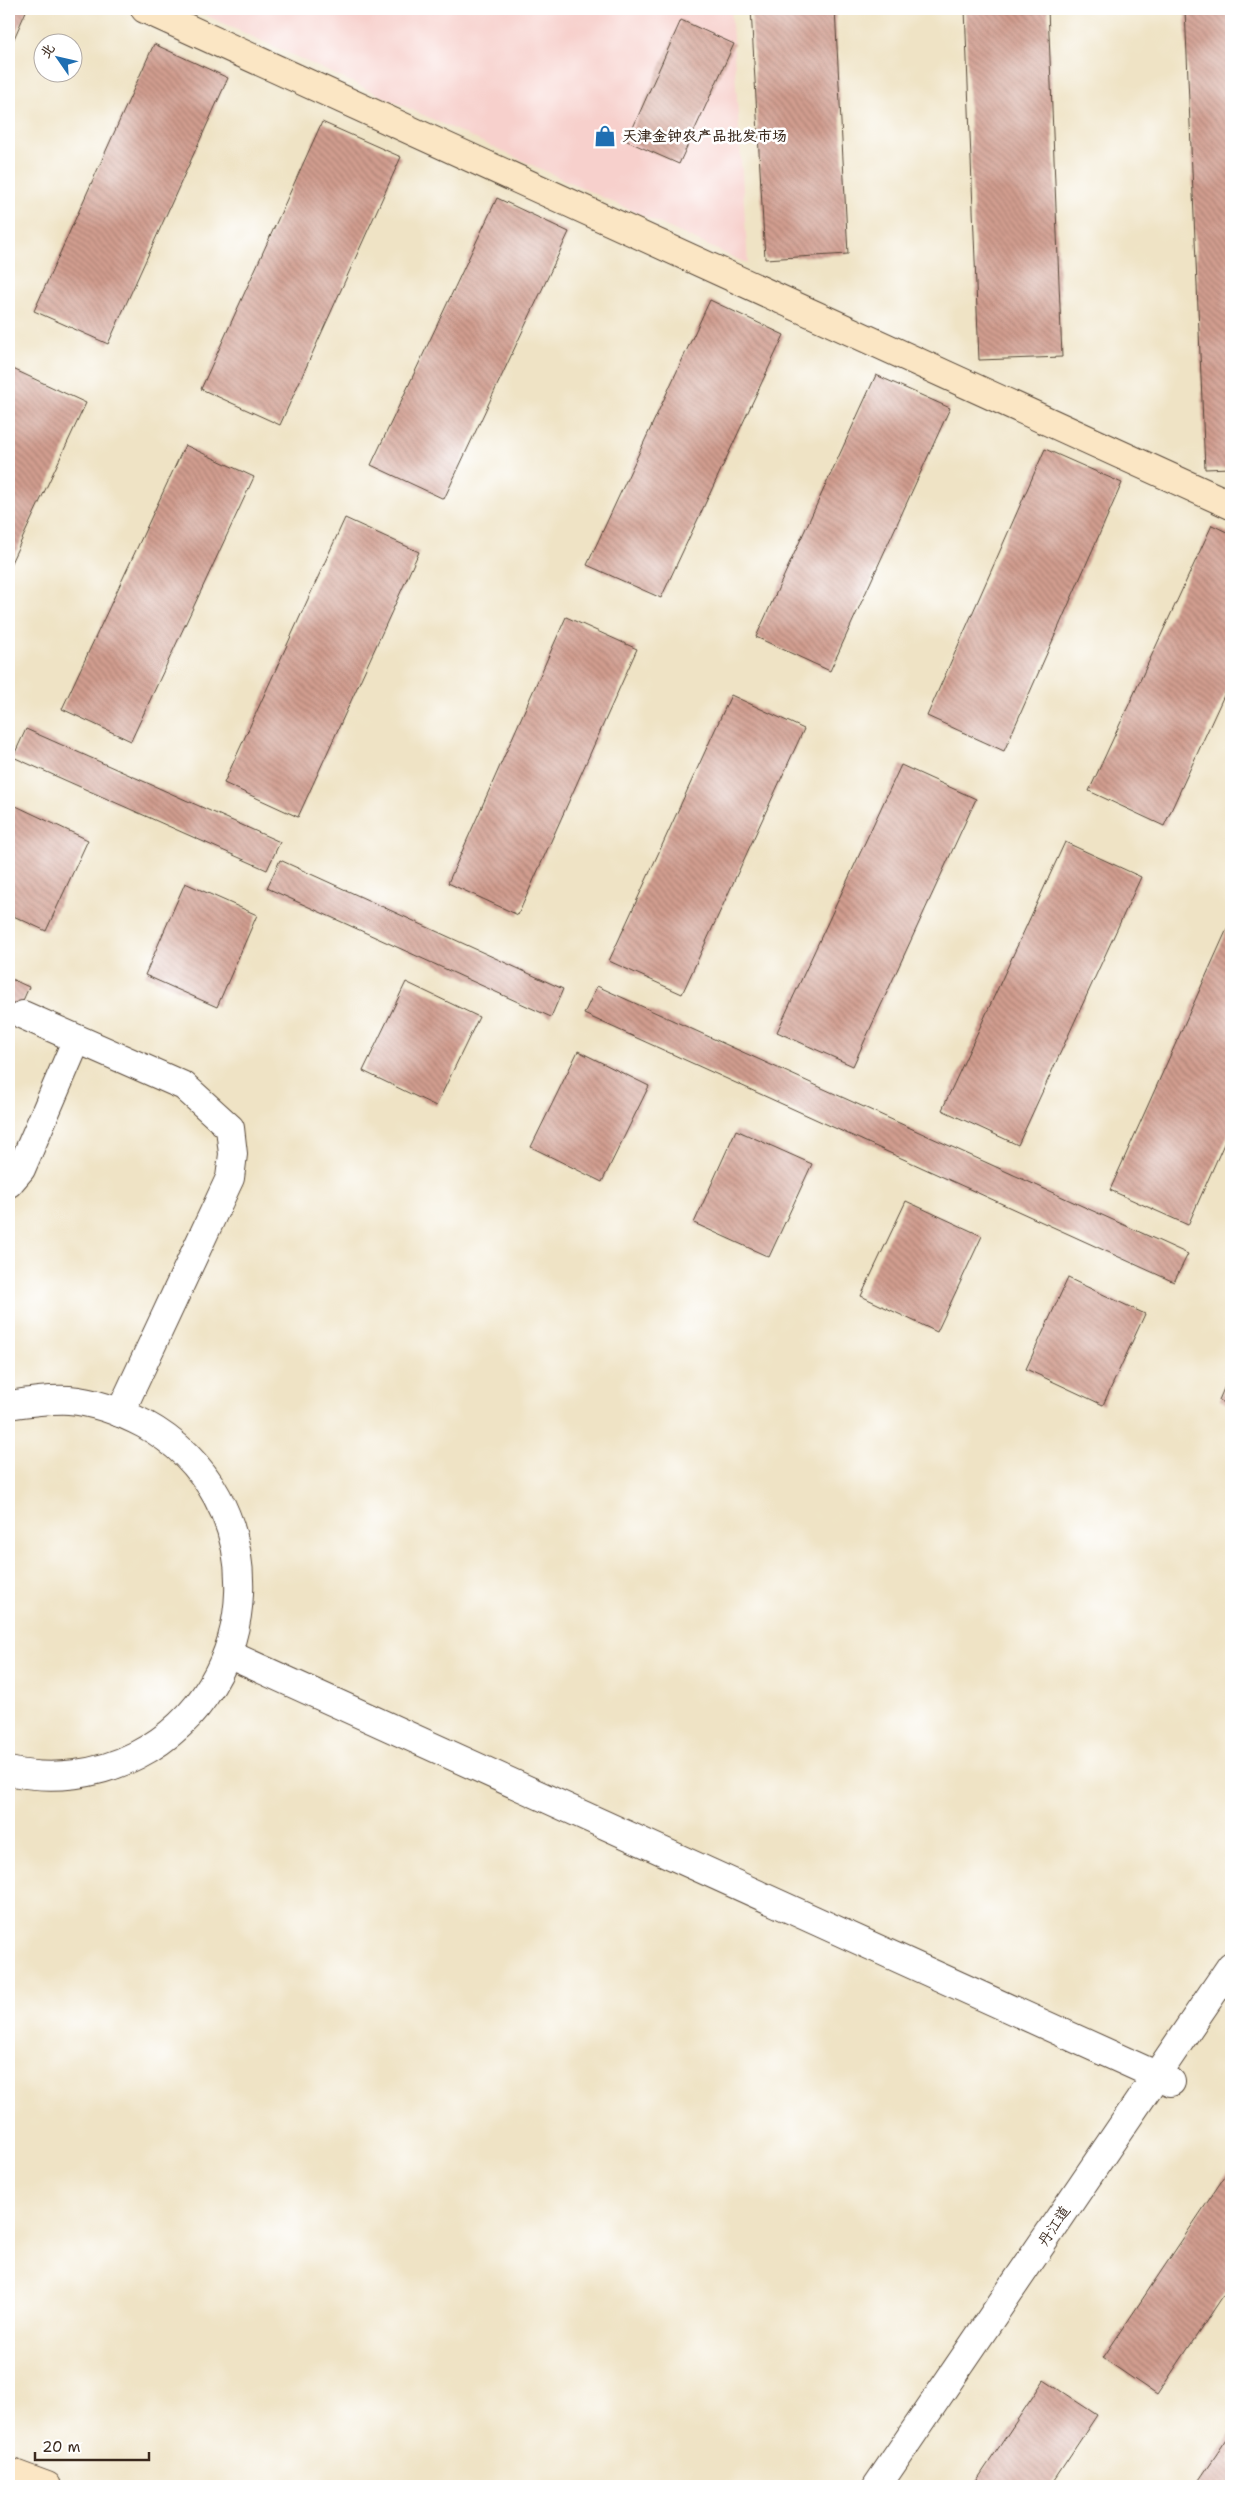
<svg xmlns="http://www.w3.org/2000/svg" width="1240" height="2495" font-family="'Shantell Sans','LXGW WenKai TC',sans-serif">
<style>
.built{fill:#f7d0cc}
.building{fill:url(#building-back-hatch)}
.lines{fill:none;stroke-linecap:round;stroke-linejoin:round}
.street-casing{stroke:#564637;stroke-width:30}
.secondary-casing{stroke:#564637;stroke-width:30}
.street{stroke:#fff;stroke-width:28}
.secondary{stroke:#fbe6c4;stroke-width:28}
.labels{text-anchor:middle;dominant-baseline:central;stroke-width:5;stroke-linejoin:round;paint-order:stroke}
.poi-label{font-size:15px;font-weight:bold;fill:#3b2a1e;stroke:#fff;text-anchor:start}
.street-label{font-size:15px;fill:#3b2a1e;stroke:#fff}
</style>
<defs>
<pattern id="building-back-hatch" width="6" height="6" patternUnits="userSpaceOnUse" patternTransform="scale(1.25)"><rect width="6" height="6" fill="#d19d8f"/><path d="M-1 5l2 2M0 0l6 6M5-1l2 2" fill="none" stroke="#ab8074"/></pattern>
</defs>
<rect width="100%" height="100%" fill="#fff"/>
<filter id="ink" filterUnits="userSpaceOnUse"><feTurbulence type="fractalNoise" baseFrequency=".02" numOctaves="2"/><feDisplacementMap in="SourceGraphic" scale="10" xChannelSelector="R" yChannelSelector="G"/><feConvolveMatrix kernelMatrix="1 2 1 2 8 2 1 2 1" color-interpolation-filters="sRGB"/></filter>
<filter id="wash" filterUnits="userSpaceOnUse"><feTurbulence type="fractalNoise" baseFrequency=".0096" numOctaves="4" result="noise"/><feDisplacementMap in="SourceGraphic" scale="20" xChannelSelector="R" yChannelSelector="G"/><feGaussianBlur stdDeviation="1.12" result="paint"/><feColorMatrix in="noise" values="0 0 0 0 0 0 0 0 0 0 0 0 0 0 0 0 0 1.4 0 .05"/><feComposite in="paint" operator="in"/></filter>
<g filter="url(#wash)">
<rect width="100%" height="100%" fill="#efe3c5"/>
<polygon class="built" points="192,9 731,9 748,264"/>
<g id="blocks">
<g class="building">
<polygon points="9,9 27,9 9,50"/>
<polygon points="751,9 835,9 848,254 765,259"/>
<polygon points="965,9 1048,9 1062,357 979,360"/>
<polygon points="1185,9 1231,9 1231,468 1205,469"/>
<polygon points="681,20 734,44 679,164 627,141"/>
<polygon points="154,44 228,78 108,344 34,311"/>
<polygon points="322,122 401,157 280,425 201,389"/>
<polygon points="497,198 569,232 444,499 371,465"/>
<polygon points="710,300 784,335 661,598 587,565"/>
<polygon points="13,369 86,403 9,567 9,379"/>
<polygon points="876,375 950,408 830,671 756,637"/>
<polygon points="185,445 254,477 131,741 62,709"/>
<polygon points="1045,449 1122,483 1004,751 927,716"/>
<polygon points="345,518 419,552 298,817 224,783"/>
<polygon points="1212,525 1231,534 1231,680 1164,826 1089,791"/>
<polygon points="566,617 637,649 518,915 448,883"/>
<polygon points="731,695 804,729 682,994 609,961"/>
<polygon points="26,729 280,842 267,870 13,757"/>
<polygon points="901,765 976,799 853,1066 777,1032"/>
<polygon points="16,806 88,840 46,931 9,914 9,822"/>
<polygon points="1065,842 1141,877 1018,1145 942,1110"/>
<polygon points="280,860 563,989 551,1017 267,888"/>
<polygon points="185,883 257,915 217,1007 145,975"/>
<polygon points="1231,920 1231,1128 1188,1225 1110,1190"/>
<polygon points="9,978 29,987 9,1032"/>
<polygon points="406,982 479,1017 436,1106 363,1071"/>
<polygon points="597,986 1188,1254 1174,1282 584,1014"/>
<polygon points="578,1051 649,1086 602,1182 531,1147"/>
<polygon points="736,1130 812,1164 769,1257 694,1223"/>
<polygon points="906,1201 982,1236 937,1332 861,1296"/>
<polygon points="1068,1278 1145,1314 1103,1405 1026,1369"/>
<polygon points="1231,1372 1231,1406 1219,1400"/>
<polygon points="1231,2167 1231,2284 1157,2395 1103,2358"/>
<polygon points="1044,2380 1097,2415 1050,2486 973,2486"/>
<polygon points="1231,2433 1231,2486 1195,2486"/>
</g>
</g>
</g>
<g filter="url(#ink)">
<use href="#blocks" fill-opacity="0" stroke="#564637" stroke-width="1"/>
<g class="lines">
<g class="street-casing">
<g id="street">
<polyline points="23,1015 184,1086 230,1128 233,1154 230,1178 120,1413"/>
<polyline points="9,1183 21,1169 77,1039"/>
<path d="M9 1405C29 1402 49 1399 69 1400 95 1402 121 1412 144 1424 276 1496 268 1687 137 1755 98 1775 52 1781 9 1771"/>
<polyline points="228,1654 1171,2082"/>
<polyline points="877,2486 1231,1966"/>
</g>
</g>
<g class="secondary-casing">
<g id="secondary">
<polyline points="145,9 1231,505"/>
<polyline points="9,2472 47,2486"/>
</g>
</g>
<use href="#street" class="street"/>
<use href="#secondary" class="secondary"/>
</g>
</g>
<defs>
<g id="shop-bare" transform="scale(1.725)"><path d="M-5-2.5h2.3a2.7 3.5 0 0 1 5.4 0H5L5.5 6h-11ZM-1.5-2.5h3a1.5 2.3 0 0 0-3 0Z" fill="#1f6fb2" stroke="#fff" stroke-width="2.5" paint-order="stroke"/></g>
</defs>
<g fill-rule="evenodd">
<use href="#shop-bare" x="605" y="136"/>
</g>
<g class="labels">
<g class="poi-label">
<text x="622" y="136">天津金钟农产品批发市场</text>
</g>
<g class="street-label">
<text transform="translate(1054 2226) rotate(-56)">丹江道</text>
</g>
</g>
<rect width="1240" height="2495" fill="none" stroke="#fff" stroke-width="30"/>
<g transform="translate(58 58) rotate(304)"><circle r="24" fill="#ffffff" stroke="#b1aaa5"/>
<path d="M0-4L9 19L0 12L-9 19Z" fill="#1f6fb2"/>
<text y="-8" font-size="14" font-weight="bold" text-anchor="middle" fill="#3b2a1e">北</text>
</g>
<path d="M35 2452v8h114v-8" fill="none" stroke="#3b2a1e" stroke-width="2.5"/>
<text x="42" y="2452" font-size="15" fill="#3b2a1e" stroke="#ffffff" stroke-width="4" paint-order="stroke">20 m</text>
</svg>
